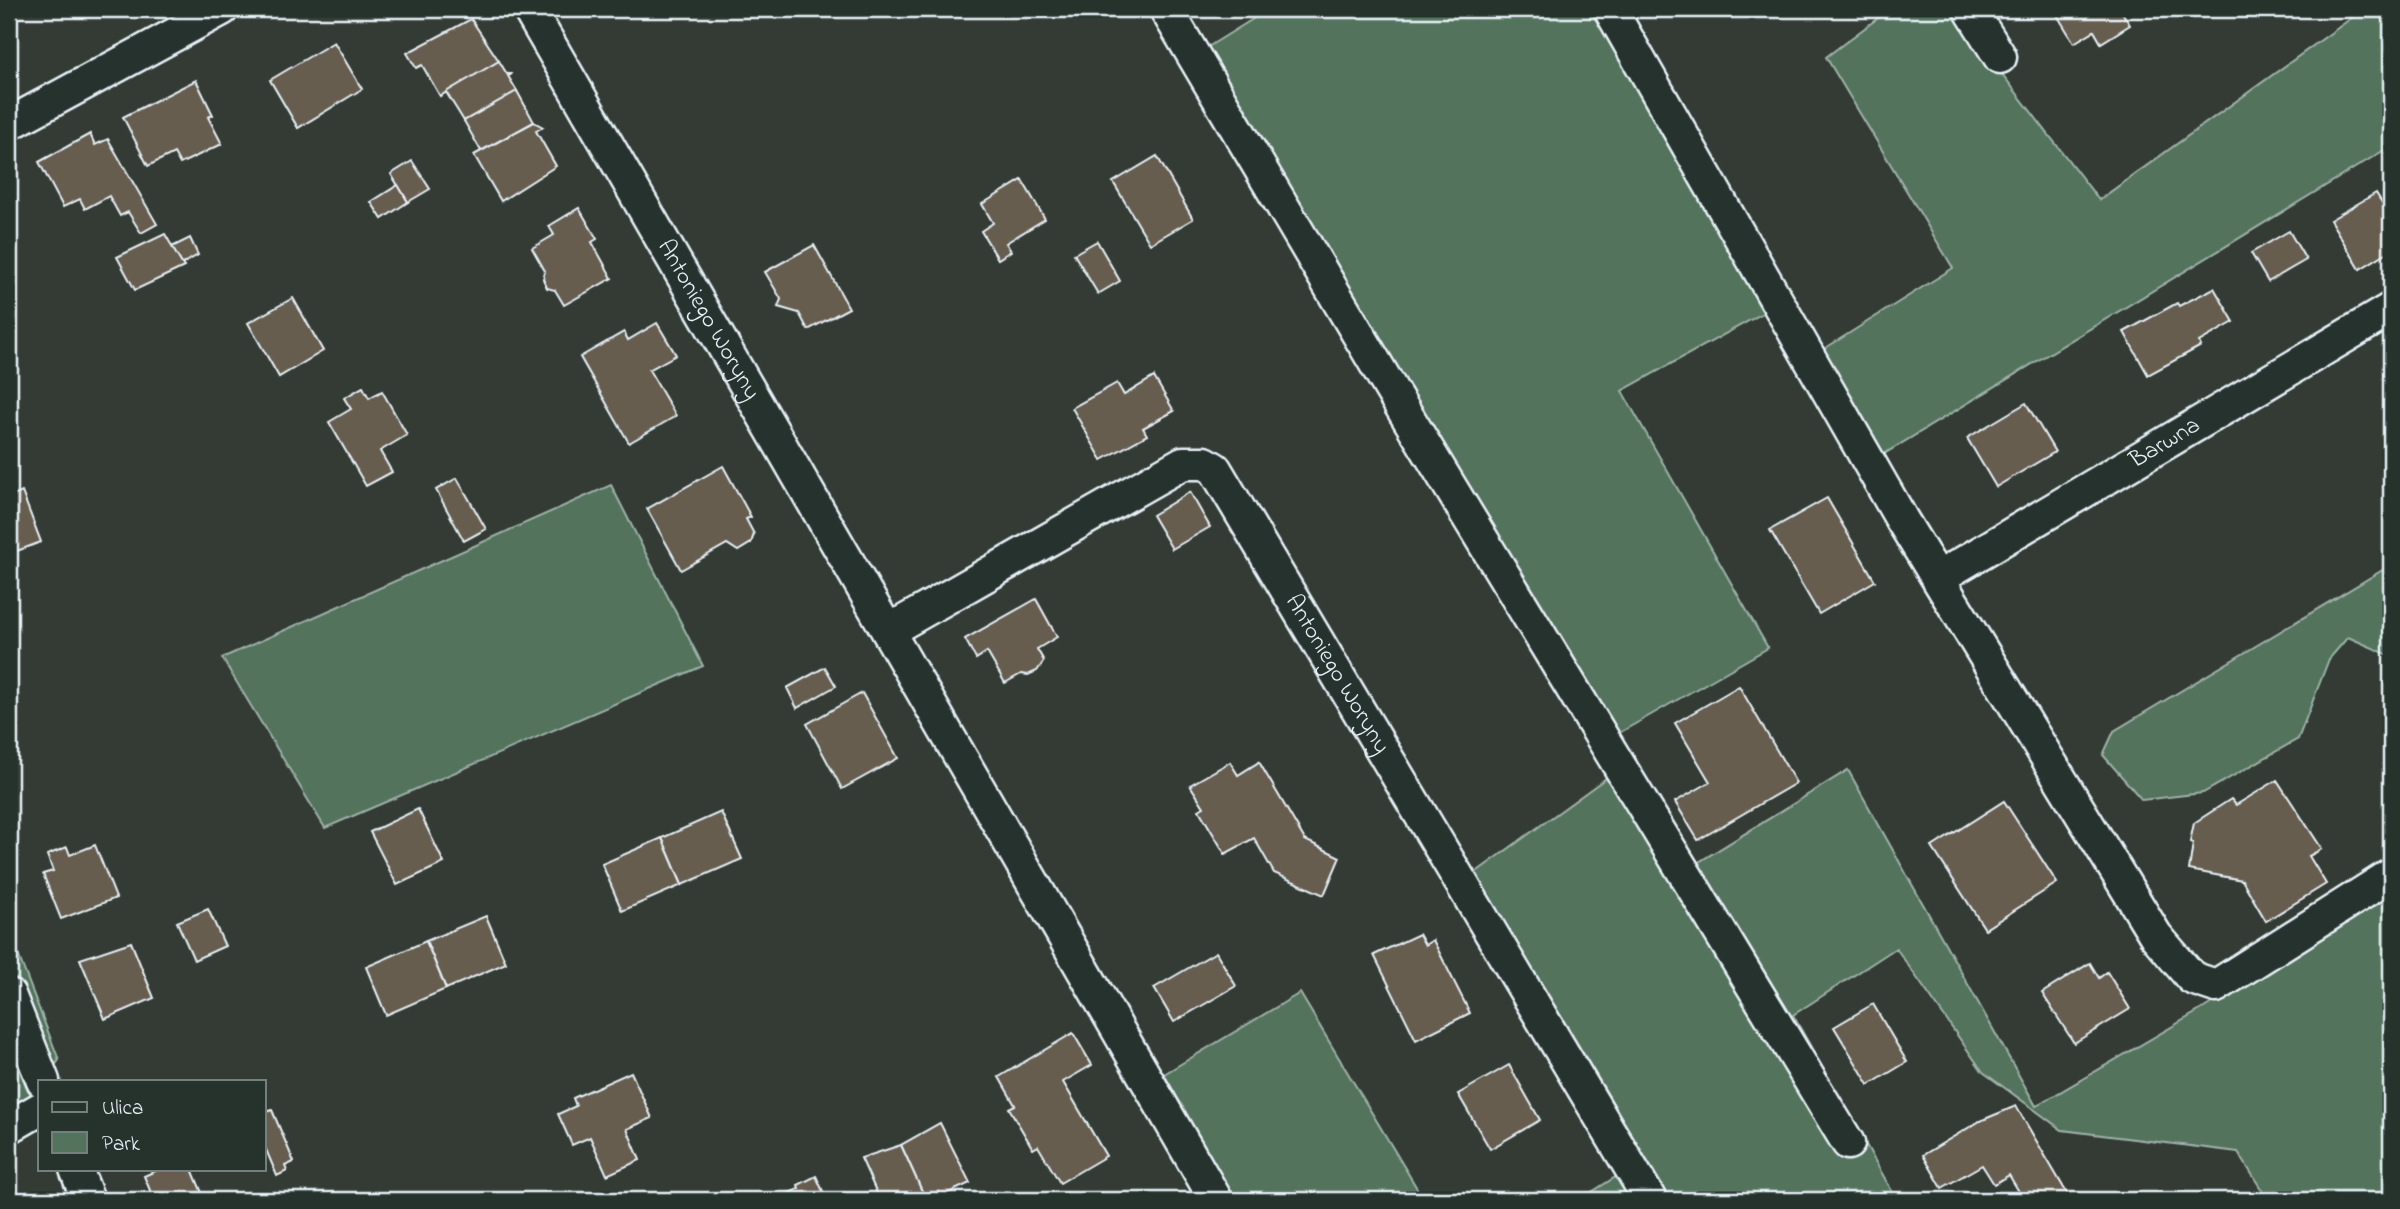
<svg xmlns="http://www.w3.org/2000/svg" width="2400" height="1209" font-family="'Indie Flower',sans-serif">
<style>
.green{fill:#53735c;stroke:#9eb2aa;stroke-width:2}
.building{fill:#665d50;stroke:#e8f1f8;stroke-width:2}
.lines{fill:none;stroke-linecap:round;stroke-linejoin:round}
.street-casing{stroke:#e8f1f8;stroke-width:37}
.street{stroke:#26332d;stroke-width:32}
.labels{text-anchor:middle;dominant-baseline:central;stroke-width:5;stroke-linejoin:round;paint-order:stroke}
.street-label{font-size:24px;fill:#e8f1f8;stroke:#26332d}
</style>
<rect width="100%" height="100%" fill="#333b34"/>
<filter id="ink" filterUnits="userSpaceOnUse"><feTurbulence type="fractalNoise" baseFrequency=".0143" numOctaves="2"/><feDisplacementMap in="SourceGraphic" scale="14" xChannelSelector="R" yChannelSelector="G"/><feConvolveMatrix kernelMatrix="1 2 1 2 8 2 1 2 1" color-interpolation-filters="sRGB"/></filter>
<g filter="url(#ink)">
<g class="green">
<polygon points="1269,9 1594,9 1770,309 1622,391 1768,648 1614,736 1689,868 1848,770 2036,1106 2204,1008 2391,891 2391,1200 2268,1200 2238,1152 2062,1130 1983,1072 1896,948 1793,1015 1897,1200 1870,1200 1866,1194 1855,1200 1671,1200 1475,873 1613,773 1203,50"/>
<polygon points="1890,9 1952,9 2099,200 2364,9 2391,9 2391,146 1879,457 1824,349 1953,268 1826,57"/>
<polygon points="611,485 703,666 325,828 222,658"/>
<polygon points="2391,565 2391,656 2348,637 2329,659 2298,739 2203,793 2142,800 2103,755 2114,731"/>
<polygon points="9,931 59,1060 36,1091 9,1108"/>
<polygon points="1300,993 1424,1200 1212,1200 1228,1187 1164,1074"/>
<polygon points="1622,1173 1637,1200 1579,1200"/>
</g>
<g class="building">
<polygon points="2059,9 2120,9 2130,25 2101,43 2094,31 2074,43 2057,15"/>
<polygon points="471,19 499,61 440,96 422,65 416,68 407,53"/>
<polygon points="334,42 362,89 298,128 270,80"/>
<polygon points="499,61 507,74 512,74 508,76 517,91 464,121 446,92"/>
<polygon points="196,80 213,115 208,117 222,144 180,164 174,153 148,166 123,117"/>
<polygon points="517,91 534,122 481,151 464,121"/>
<polygon points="534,122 543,127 536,131 556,166 501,201 474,155"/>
<polygon points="90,134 95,145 108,139 157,224 141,233 128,212 120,216 109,196 85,209 80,199 63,207 39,162"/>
<polygon points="1157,156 1193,219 1150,244 1113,182"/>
<polygon points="412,161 430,189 408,202 391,174"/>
<polygon points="1022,180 1045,219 1006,243 1011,251 998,259 981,231 993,223 982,204"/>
<polygon points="398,185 408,202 382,219 371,202"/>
<polygon points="2376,193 2391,217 2391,250 2360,269 2330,220"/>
<polygon points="579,208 597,239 592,242 612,278 564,305 555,290 547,288 543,279 545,271 532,248 554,235 549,226"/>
<polygon points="2289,231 2306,260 2268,282 2251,253"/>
<polygon points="165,234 184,267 135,290 117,257"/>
<polygon points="190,238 198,255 182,264 172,247"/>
<polygon points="1097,241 1120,281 1098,294 1074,254"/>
<polygon points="814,245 849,308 808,330 799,313 778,307 781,299 765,272"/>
<polygon points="2214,288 2234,322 2199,342 2201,346 2148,375 2124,332 2177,303 2179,306"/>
<polygon points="293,298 323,351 279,377 248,323"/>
<polygon points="657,323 676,355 649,370 676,416 629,443 580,357 624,332 628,340"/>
<polygon points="1154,377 1174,411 1143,428 1147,435 1102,460 1072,408 1117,383 1124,395"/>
<polygon points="363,387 369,398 382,391 407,435 380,451 392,472 366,486 329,422 351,409 344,398"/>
<polygon points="2026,403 2055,452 1996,487 1967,438"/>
<polygon points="723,466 751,517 746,519 754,534 751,543 738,551 727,544 681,570 647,509"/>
<polygon points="457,478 486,529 464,541 436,490"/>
<polygon points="22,492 41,542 9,554 9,498"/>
<polygon points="1190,492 1210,527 1172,549 1152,515"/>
<polygon points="1827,498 1875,581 1819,614 1770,530"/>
<polygon points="1036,599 1057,637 1037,649 1044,661 1037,671 1028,675 1021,674 1005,683 987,652 976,659 965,639"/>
<polygon points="825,667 836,686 797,708 787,688"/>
<polygon points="1739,686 1796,783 1698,840 1675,802 1710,782 1675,723"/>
<polygon points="862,693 898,758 842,789 807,724"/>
<polygon points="1230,762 1238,775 1259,762 1305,840 1340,857 1324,895 1274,873 1254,838 1225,854 1199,810 1204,807 1190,785"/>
<polygon points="2277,780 2322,849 2309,856 2326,884 2266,921 2242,880 2189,870 2193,843 2190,842 2194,823 2231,799 2236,805"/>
<polygon points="2004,801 2057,883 1985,929 1932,847"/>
<polygon points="418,809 444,863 397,885 370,832"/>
<polygon points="721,812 742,859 682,885 662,838"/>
<polygon points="662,838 682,885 622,911 602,864"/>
<polygon points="95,845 116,898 61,919 43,874 53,871 47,855 67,847 70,855"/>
<polygon points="208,909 225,946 194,960 177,922"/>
<polygon points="486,916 506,963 446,989 426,941"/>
<polygon points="1419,934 1425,945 1433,940 1470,1013 1416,1040 1374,955"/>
<polygon points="426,941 446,989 386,1015 366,967"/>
<polygon points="131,942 154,998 105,1019 80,959"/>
<polygon points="1216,952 1236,986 1174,1022 1154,988"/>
<polygon points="2090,963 2099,978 2107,972 2130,1009 2074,1043 2042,993"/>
<polygon points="1873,1004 1907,1062 1869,1085 1834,1027"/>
<polygon points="1073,1033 1092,1065 1063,1082 1106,1156 1060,1183 1038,1146 1033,1149 1009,1108 1015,1105 999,1077"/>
<polygon points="1509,1065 1540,1120 1490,1149 1458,1094"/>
<polygon points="631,1072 652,1118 627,1129 640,1160 607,1175 590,1137 572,1145 558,1114 576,1106 573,1098"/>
<polygon points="2016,1106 2071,1200 2024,1200 2009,1175 1994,1184 1982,1165 1942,1188 1923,1155 1980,1121"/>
<polygon points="272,1110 294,1162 285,1166 287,1171 277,1176 264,1145 264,1113"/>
<polygon points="940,1123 970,1183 940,1197 938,1192 925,1198 901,1145"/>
<polygon points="901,1145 925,1198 927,1200 880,1200 861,1158"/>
<polygon points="160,1169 192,1169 205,1200 154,1200 144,1176"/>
<polygon points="816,1176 827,1200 781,1200 779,1197 799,1189 798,1185"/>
</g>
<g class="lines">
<g class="street-casing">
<g id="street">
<path id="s1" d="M529 9 1216 1200"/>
<polyline points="1166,9 1392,391 1848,1143"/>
<polyline points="1610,9 1902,520 2156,936 2192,978 2216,986 2391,875"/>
<polyline points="1970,9 2000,57"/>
<polyline points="9,124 222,9"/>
<path id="s2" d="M1938 578 2391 309"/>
<path id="s3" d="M888 631 1183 463H1205L1215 469 1650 1200"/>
<polyline points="9,995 43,1081"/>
<polyline points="9,1127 40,1109"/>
<polyline points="76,1169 88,1200"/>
</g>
</g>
<use href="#street" class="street"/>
</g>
</g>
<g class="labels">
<g class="street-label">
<text stroke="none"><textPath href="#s1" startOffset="359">Antoniego Woryny</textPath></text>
<text stroke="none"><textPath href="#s2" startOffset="264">Barwna</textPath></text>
<text stroke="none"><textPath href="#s3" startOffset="612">Antoniego Woryny</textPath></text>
</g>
</g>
<rect width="2400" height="1209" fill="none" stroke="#26332d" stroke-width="35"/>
<rect x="18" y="18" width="2365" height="1174" fill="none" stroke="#e8f1f8" stroke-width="2.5" filter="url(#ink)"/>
<rect x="38" y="1080" width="228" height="91" fill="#26332d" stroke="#747f7e" stroke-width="2"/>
<rect x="52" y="1102" width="35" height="10" fill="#26332d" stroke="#747f7e" stroke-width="2"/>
<text x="102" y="1114" font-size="21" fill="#e8f1f8">Ulica</text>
<rect x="52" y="1132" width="35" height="21" fill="#53735c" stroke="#747f7e" stroke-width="2"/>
<text x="102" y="1150" font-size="21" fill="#e8f1f8">Park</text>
</svg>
